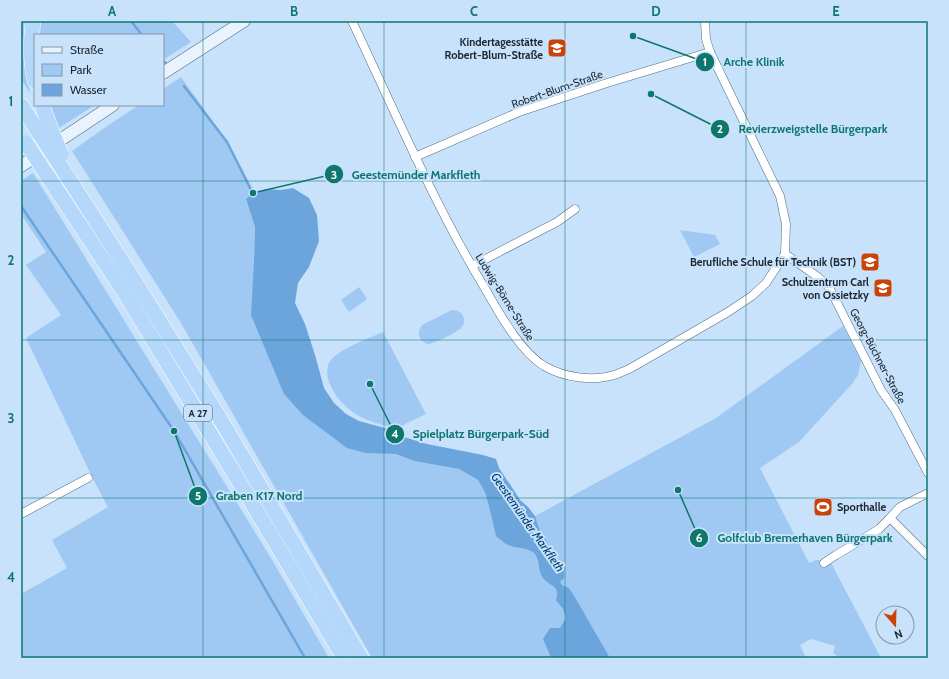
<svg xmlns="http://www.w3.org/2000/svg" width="949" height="679" font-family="Cabin,sans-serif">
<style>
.green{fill:#9fc9f3}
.water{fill:#6ca5db}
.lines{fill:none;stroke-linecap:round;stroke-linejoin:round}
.stream{stroke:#6ca5db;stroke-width:2.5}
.street-casing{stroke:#556c83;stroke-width:9}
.secondary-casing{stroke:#556c83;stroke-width:13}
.highway-casing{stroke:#fff;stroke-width:16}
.street{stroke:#fff;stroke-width:8}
.secondary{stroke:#e8f3fe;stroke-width:12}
.highway{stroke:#b4d7fa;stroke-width:15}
.highway-bridge-casing{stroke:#fff;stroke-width:16;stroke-linecap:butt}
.highway-bridge{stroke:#b4d7fa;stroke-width:15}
.grid{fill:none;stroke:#0f766e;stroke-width:1;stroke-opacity:0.55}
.labels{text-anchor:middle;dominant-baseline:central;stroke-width:4;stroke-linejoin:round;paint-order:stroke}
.shield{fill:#c8e2fc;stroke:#505e6c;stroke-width:1}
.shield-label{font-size:10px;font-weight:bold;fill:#1c262f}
.poi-label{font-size:11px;font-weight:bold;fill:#1c262f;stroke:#c8e2fc;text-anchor:end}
.street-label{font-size:11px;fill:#1c262f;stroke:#c8e2fc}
.water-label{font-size:12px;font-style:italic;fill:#004274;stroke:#c8e2fc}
.leader{fill:none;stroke:#0f766e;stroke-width:1.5}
.callout-dot{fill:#0f766e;stroke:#c8e2fc;stroke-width:1.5}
.mark-label{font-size:12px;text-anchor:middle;font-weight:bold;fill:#fff}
.callout-label{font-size:12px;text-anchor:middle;font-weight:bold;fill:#0f766e;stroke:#c8e2fc;stroke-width:4;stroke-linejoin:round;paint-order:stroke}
.neatline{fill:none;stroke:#0f766e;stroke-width:1.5}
.grid-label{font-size:13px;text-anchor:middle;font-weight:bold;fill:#0f766e}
</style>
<rect width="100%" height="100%" fill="#c8e2fc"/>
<g class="green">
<polygon points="21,21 28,21 27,74 30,93 21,79"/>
<polygon points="40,21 172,21 191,42 163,60 163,35 39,35"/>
<polygon points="181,77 228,142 255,193 246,199 255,227 254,262 284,394 385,453 396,454 414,461 459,469 478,480 509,482 520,500 528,507 535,516 716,418 843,326 861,361 858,375 852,384 799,442 760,468 809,563 816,560 830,561 881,658 837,658 836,655 833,653 835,646 811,639 800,645 806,658 372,658 181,323 72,151 107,126 139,105 163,105 163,89"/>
<polygon points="50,105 95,105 59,128"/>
<polygon points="33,173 271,558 329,658 21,658 21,594 67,568 52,540 108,507 93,479 26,338 61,315 26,265 46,252 21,214 21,181"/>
<polygon points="680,230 715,235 720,244 694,257"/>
<polygon points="359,287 367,299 349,312 341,300"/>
<path d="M452 310C457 310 461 312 463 316 465 320 464 325 461 328 456 333 433 344 427 344L421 340C418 335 418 330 422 325Z"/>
<path d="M383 332 426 414 397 428C389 426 381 425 373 422 354 416 336 401 329 382 327 376 326 367 330 361 339 349 369 338 383 332Z"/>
</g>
<path class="water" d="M293 188 309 198 317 215 319 241 309 267 298 283 295 303 305 324 315 355 324 388 334 403 346 414 359 421 396 431 395 439 402 441 404 437 427 444 483 455 496 459 499 468 520 500 528 507 535 516 538 526 553 553 560 561 564 572V578L560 582 563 586 568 587 573 594 610 658H550V655L543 639 550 628H560L566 618 563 609 556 600C561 585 549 586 543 578 537 570 541 559 533 552 527 548 518 548 511 546 506 545 500 539 496 536L489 506 485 492 478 480 459 469 414 461 396 454 366 453 347 448 303 415 284 394 251 315 254 262 255 227 246 199 253 193 266 189 281 190Z"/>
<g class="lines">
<g class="stream">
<polyline points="131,21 142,35"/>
<polyline points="163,60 168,66"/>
<polyline points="184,86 227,142 254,196"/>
<polyline points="21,206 174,431 305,658"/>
</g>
<g class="street-casing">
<g id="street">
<path d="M352 21C395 112 435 206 487 292 501 316 520 351 544 366 565 378 594 382 617 374 622 372 627 370 631 368L728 312 752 296 766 283 785 254"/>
<polyline points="705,21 706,39 710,52 780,196 786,224 785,254"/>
<polyline points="415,157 519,112 607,83 710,52"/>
<polyline points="785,254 818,277 829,287 881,390 895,410 928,473"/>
<polyline points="472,266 557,222 575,209"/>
<polyline points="21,514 88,478"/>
<polyline points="890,518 928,556"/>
<polyline points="824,563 836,555 858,542 879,529 890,518 900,507 928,493"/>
</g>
</g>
<g class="secondary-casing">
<g id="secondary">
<polyline points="163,73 244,21"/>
<polyline points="21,166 113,105"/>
</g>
</g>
<g class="highway-casing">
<g id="highway">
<path d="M33 21C31 41 30 62 35 81"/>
<polyline points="21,105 39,133"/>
<polyline points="42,105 50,127"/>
<polyline points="60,165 134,280 222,422 361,658"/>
<polyline points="45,172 121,287 234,473 344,658"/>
</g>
</g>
<use href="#street" class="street"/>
<use href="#secondary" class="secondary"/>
<use href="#highway" class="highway"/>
<g class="highway-bridge-casing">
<g id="highway-bridge">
<polyline points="50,127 61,154"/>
<polyline points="39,133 60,165"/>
<polyline points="26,143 45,172"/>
</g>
</g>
<use href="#highway-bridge" class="highway-bridge"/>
</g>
<path class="grid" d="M203 21V658M384 21V658M565 21V658M746 21V658M21 181H928M21 340H928M21 498H928"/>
<defs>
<g id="school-square" transform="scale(1)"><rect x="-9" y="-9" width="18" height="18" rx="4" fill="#c94207" stroke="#c8e2fc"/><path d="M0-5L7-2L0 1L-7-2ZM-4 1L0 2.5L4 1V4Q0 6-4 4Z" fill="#fff"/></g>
<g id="stadium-square" transform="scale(1)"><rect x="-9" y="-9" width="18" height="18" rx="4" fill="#c94207" stroke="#c8e2fc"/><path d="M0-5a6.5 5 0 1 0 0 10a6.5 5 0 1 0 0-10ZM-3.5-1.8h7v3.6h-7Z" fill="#fff"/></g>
</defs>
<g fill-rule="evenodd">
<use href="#school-square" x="557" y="48"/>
<use href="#school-square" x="870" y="262"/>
<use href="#school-square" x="883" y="288"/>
<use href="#stadium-square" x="823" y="507"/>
</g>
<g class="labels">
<rect class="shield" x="184" y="405" width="28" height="16" rx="3"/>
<g class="shield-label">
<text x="198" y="413">A 27</text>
</g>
<g class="poi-label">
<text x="543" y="42">Kindertagesstätte<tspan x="543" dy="13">Robert-Blum-Straße</tspan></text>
<text x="856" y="262">Berufliche Schule für Technik (BST)</text>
<text x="869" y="282">Schulzentrum Carl<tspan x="869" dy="13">von Ossietzky</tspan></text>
<text x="837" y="507" text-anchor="start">Sporthalle</text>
</g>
<g class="street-label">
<text transform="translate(557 89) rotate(-19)">Robert-Blum-Straße</text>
<text transform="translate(505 297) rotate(58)">Ludwig-Börne-Straße</text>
<text transform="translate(878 356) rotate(62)">Georg-Büchner-Straße</text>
</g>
<g class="water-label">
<text transform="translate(528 522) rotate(55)">Geestemünder Markfleth</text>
</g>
</g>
<path class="leader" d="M633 36L705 62M651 94L720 129M253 193L334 174M370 384L395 434M174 431L198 496M678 490L699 538"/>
<g class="callout-dot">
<circle cx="633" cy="36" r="4"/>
<circle cx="651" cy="94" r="4"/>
<circle cx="253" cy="193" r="4"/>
<circle cx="370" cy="384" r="4"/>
<circle cx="174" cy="431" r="4"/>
<circle cx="678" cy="490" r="4"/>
<circle cx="705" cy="62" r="10"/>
<circle cx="720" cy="129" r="10"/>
<circle cx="334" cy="174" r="10"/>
<circle cx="395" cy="434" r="10"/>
<circle cx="198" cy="496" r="10"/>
<circle cx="699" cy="538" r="10"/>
</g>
<g class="mark-label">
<text x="705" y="66">1</text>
<text x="720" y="133">2</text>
<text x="334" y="179">3</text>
<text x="395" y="438">4</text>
<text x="198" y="500">5</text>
<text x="699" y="542">6</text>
</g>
<g class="callout-label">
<text x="754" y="66">Arche Klinik</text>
<text x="813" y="133">Revierzweigstelle Bürgerpark</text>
<text x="416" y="179">Geestemünder Markfleth</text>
<text x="481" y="438">Spielplatz Bürgerpark-Süd</text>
<text x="259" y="500">Graben K17 Nord</text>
<text x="805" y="542">Golfclub Bremerhaven Bürgerpark</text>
</g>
<rect width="949" height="679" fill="none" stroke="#c8e2fc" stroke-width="44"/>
<rect x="34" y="34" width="130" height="72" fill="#c8e2fc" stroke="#8397aa"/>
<rect x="42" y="47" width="20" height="6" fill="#e8f3fe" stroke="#8397aa"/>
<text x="70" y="54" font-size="12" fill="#1c262f">Straße</text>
<rect x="42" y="64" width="20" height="12" fill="#9fc9f3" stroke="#8397aa"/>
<text x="70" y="74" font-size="12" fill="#1c262f">Park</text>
<rect x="42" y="84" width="20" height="12" fill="#6ca5db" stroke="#8397aa"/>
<text x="70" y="94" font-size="12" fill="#1c262f">Wasser</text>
<g transform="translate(895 625) rotate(160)"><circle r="19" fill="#c8e2fc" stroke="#8397aa"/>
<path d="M0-3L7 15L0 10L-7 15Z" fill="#c94207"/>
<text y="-6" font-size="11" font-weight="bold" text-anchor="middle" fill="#1c262f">N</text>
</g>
<rect x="22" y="22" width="905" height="635" class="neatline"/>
<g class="grid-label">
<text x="112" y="16">A</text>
<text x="294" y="16">B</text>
<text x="474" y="16">C</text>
<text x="656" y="16">D</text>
<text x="836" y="16">E</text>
<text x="11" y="106">1</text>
<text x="11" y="265">2</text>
<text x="11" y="423">3</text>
<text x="11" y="582">4</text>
</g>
</svg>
